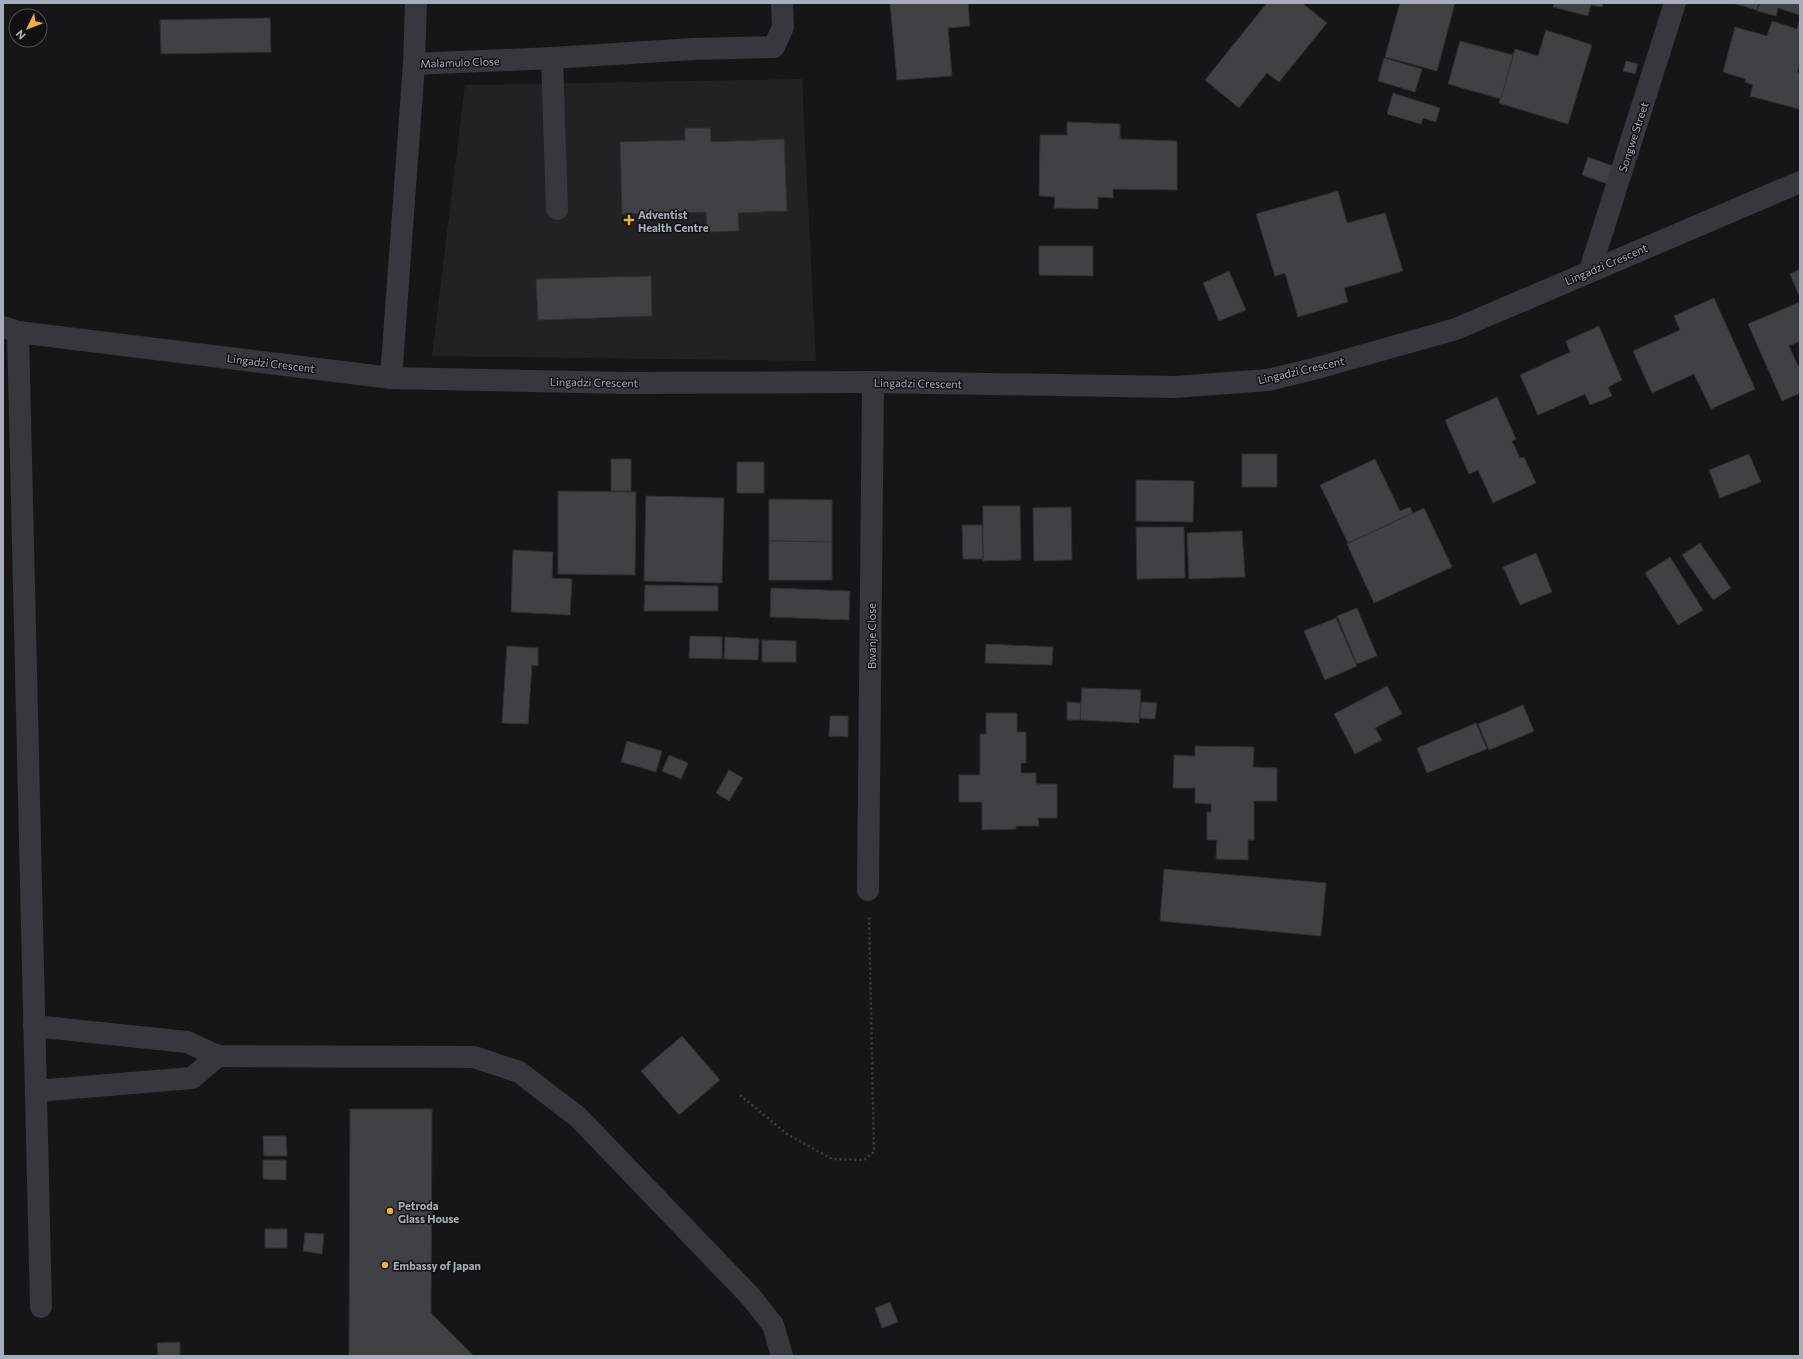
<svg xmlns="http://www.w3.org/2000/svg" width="1803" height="1359" font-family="Commissioner,sans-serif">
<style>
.built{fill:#222225}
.building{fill:#404145;stroke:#303034}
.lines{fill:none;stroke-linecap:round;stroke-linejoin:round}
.path{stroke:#3d3f44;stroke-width:2.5;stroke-dasharray:2 3;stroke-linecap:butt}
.minor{stroke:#37383d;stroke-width:22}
.poi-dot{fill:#f2b134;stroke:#111113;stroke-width:1.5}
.labels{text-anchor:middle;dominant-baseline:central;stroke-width:3;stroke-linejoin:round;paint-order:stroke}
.street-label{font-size:11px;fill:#a8adb8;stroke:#111113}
.poi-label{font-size:11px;font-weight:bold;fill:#a8adb8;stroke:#111113;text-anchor:start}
</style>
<rect width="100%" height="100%" fill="#161618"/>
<polygon class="built" points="802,79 816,361 432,356 465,85"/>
<g class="building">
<polygon points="890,3 968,3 970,26 948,28 952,76 897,80"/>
<polygon points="1267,3 1302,3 1327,23 1279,82 1267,73 1239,108 1205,80"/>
<polygon points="1400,3 1455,3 1437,71 1385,57"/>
<polygon points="1554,3 1603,3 1602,7 1591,5 1588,16 1553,7"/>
<polygon points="1732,3 1759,3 1757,10"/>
<polygon points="1760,3 1800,3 1800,15 1778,8 1776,16 1757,11"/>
<polygon points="270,18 271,52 161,54 160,20"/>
<polygon points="1800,19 1800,63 1797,72 1800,73 1799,109 1750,96 1753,85 1745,82 1746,79 1723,72 1735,27 1767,36 1772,21 1797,29"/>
<polygon points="1546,30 1592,45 1568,124 1499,103 1515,49 1538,56"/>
<polygon points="1460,41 1513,55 1501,99 1448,84"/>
<polygon points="1384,58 1422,69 1415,92 1378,81"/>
<polygon points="1626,61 1638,64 1635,74 1623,71"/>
<polygon points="1393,93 1440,108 1436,122 1423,118 1421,124 1387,114"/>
<polygon points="1067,122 1120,124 1120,139 1177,141 1177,190 1113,189 1113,198 1098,197 1098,209 1054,208 1055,197 1039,196 1040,135 1067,135"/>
<polygon points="685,128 710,128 711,142 784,139 787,211 738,213 739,231 707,232 706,212 622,214 620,142 685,140"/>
<polygon points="1588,157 1613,166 1608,184 1582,175"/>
<polygon points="1338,191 1347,223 1385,213 1403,271 1344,288 1348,302 1298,317 1285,273 1275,276 1256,214"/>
<polygon points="1039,246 1093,246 1093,276 1039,275"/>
<polygon points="1800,269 1800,298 1790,274"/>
<polygon points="1229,271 1246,310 1219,321 1203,283"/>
<polygon points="651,276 652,316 538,320 536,279"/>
<polygon points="1714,298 1755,389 1711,409 1694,374 1652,393 1633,351 1680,330 1674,316"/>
<polygon points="1800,302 1800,341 1789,346 1798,366 1800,365 1800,393 1782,401 1748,324"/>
<polygon points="1599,326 1622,380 1608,387 1612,396 1590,405 1585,394 1538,415 1520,375 1570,352 1566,341"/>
<polygon points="1497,397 1516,439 1512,441 1520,458 1524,457 1536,483 1493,503 1478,470 1469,474 1445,420"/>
<rect x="1242" y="454" width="35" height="33"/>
<polygon points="1749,454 1761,482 1720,498 1709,470"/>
<rect x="611" y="459" width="20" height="32"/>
<polygon points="1375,459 1400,511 1410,507 1413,513 1348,543 1320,485"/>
<rect x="737" y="462" width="27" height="31"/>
<polygon points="1136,480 1194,481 1193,522 1136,521"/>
<polygon points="558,491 636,492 635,575 558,574"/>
<polygon points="646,496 724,498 722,583 644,581"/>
<polygon points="769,499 832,500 832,542 769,541"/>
<polygon points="983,506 1020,506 1021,560 983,561"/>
<polygon points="1071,507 1072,560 1034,561 1033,508"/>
<polygon points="1424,508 1452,567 1374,603 1347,544"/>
<polygon points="962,525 982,525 983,559 963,559"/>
<polygon points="1136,527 1184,527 1185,578 1137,579"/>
<polygon points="1242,531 1245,577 1189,579 1187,533"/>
<polygon points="769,541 832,542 832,580 769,580"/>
<polygon points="1700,543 1731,588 1713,600 1682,555"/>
<polygon points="513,550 553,552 552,578 572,579 570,615 511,612"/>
<polygon points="1536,553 1552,592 1520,605 1503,567"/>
<polygon points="1670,557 1703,610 1678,625 1645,573"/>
<polygon points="645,585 718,586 718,611 644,611"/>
<polygon points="771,588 850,591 849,620 770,617"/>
<polygon points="1357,608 1377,656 1357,664 1337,616"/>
<polygon points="1336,618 1357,666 1325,680 1304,631"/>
<polygon points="690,636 722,637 722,659 689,658"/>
<polygon points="725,637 759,639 758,660 724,659"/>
<polygon points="762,640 796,641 796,662 762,662"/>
<polygon points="986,644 1053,647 1052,665 985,663"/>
<polygon points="507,646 538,648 538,666 532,665 528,724 502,723"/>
<polygon points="1387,686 1402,714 1375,728 1382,740 1355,754 1334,714"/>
<polygon points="1082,688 1141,690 1139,723 1080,720"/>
<polygon points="1067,702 1081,703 1080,720 1067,720"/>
<polygon points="1141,702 1157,703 1155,719 1140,718"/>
<polygon points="1523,705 1534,731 1489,750 1478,724"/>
<polygon points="986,713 1017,713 1017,732 1026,732 1026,763 1021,763 1021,773 1036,773 1036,784 1057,784 1057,818 1038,818 1039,826 1016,826 1016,829 982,830 982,802 959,802 959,775 980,775 980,734 986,734"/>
<polygon points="830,716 848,716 848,737 829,736"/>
<polygon points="1476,723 1487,749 1427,773 1417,748"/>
<polygon points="627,741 662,751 656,772 621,762"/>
<polygon points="1195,746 1254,747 1253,767 1277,768 1277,801 1254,801 1254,840 1248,840 1248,860 1216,859 1217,840 1207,840 1207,812 1211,812 1211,804 1195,803 1195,788 1173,788 1174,755 1195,756"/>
<polygon points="669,755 688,763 681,779 662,771"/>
<polygon points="729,770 743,778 729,801 716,793"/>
<polygon points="1164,869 1326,883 1321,936 1160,921"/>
<polygon points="682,1036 720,1080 679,1115 641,1071"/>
<polygon points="350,1109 432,1109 431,1313 474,1356 349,1356"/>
<polygon points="263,1136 286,1136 287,1156 264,1156"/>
<polygon points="263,1160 286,1160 286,1180 263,1179"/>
<rect x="265" y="1229" width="22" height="19"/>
<polygon points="305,1233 324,1234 322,1254 303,1251"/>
<polygon points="890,1302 898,1322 882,1328 875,1308"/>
<polygon points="180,1342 180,1356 158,1356 157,1343"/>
</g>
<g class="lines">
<polyline class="path" points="740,1095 787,1134 832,1159 864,1160 874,1152 869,916"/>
<g class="minor">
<polyline points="552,58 557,209"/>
<polyline points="414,64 416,3"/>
<polyline points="1590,270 1675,3"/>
<polyline points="3,327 18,332 391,378 624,383 873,382 1175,387 1268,380 1321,367 1456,329 1800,182"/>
<polyline points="18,332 41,1307"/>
<polyline points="391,378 414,64 552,58 693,49 774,47 783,27 782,3"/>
<polyline points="868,890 873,382"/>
<polyline points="34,1026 187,1042 218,1056 474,1057 519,1072 578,1117 751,1297 773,1325 782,1356"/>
<polyline points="36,1091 192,1078 218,1056"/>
</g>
</g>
<g class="poi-dot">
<path d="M627 214h4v4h4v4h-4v4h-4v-4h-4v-4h4z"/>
<circle cx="390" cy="1211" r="4"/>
<circle cx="385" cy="1265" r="4"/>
</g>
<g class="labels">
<g class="street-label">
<text transform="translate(460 62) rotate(-2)">Malamulo Close</text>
<text transform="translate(1633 137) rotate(-72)">Songwe Street</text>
<text transform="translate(1606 264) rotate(-23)">Lingadzi Crescent</text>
<text transform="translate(271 363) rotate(7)">Lingadzi Crescent</text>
<text transform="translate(1301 370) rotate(-13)">Lingadzi Crescent</text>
<text transform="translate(594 382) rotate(1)">Lingadzi Crescent</text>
<text transform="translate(918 383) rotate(1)">Lingadzi Crescent</text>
<text transform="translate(871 636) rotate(-90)">Bwanje Close</text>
</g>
<g class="poi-label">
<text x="638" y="214">Adventist<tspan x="638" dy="13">Health Centre</tspan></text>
<text x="398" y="1205">Petroda<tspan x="398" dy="13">Glass House</tspan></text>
<text x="393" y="1265">Embassy of Japan</text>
</g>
</g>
<rect width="1803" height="1359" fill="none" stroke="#a8adb8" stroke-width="8"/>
<g transform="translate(28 28) rotate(227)"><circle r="19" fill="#111113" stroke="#4d4f55"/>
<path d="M0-3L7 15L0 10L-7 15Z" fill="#f2b134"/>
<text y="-6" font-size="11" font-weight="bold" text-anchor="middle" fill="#a8adb8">N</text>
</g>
</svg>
